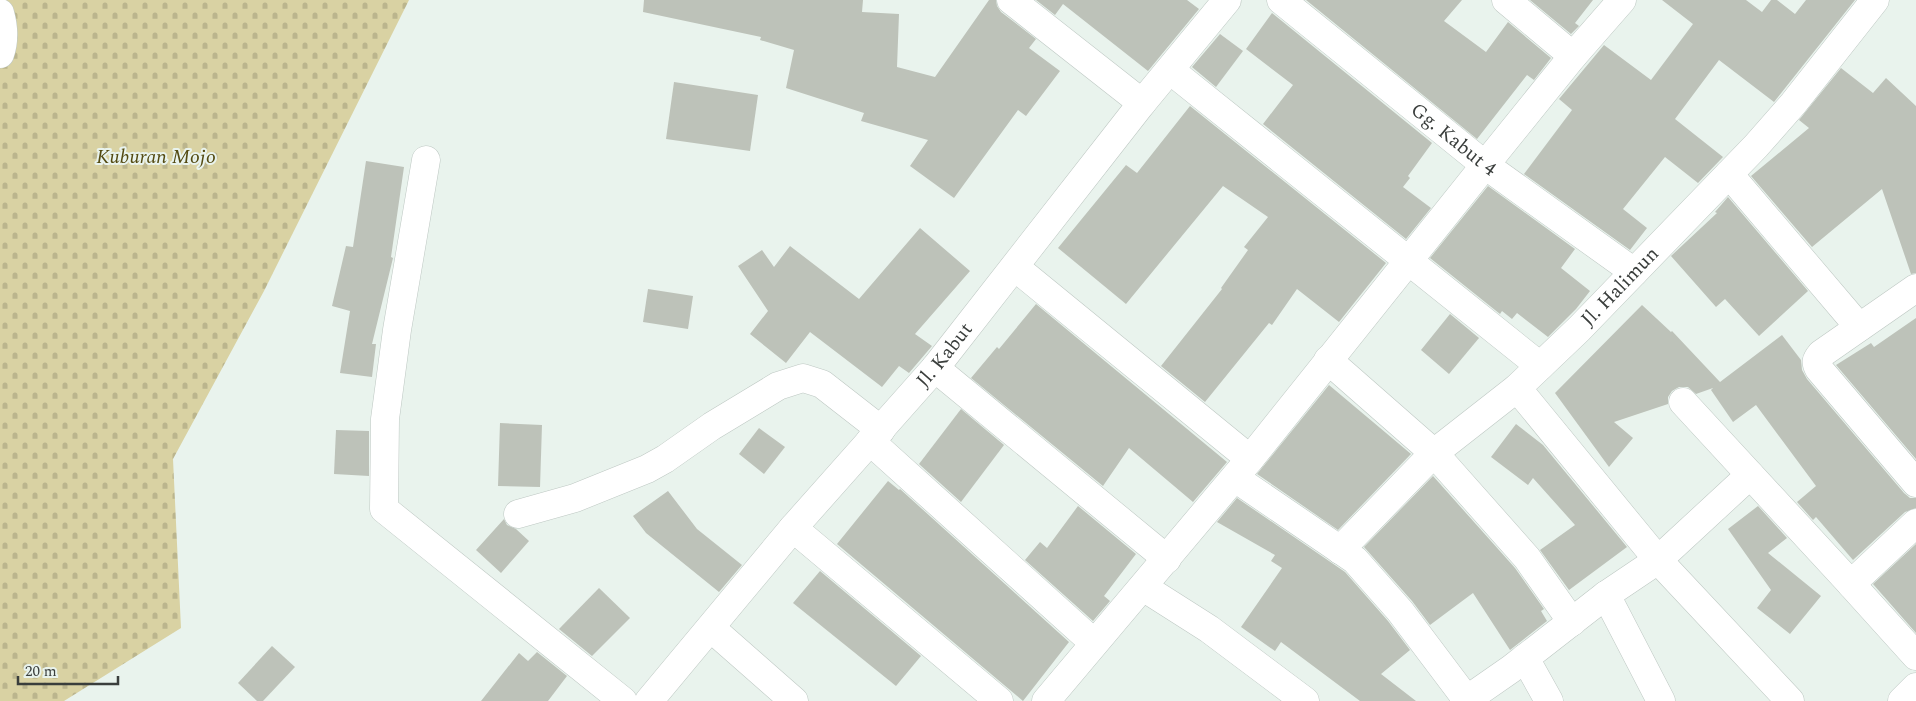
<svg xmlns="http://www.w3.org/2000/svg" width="1916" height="701" font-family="Spectral,serif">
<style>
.cemetery{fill:url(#cemetery-stones)}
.building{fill:#bdc2b9}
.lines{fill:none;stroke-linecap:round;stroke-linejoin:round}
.minor-casing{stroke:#bec8c3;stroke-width:29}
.minor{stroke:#fff;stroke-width:28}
.labels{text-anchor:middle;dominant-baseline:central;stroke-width:4;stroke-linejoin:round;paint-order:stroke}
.street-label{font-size:20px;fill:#3a3e3c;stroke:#e9f3ed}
.park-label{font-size:20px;font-style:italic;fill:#534a11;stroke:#e9f3ed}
</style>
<defs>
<pattern id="cemetery-stones" width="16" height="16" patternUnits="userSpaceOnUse" patternTransform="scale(1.25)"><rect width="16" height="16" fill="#d9d2a3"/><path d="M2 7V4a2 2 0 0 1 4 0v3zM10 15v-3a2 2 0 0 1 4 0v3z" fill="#bbb58d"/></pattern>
</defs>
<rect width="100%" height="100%" fill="#e9f3ed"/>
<polygon class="cemetery" points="0,0 409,0 264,291 173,459 181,628 64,701 0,701"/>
<g class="building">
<polygon points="644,0 863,0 862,12 899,14 897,67 935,77 989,0 996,0 997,6 1001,12 1036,39 1029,48 1060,71 1026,116 1018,110 954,198 910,166 928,140 861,121 864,113 786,88 794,50 760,40 761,37 643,12"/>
<polygon points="1036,0 1187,0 1199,9 1148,71 1063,4 1055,15"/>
<polygon points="1306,0 1462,0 1444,21 1486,52 1508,22 1551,58 1534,80 1527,75 1477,139"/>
<polygon points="1530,0 1593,0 1575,23 1579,26 1571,34"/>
<polygon points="1662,0 1746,0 1762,12 1771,0 1777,0 1795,14 1806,0 1855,0 1774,102 1719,60 1675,119 1723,157 1698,183 1665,157 1623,209 1647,228 1630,250 1524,174 1572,110 1559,99 1604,45 1651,80 1693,24"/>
<polygon points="1272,13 1432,143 1408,176 1410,178 1403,187 1431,208 1406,239 1263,124 1293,85 1246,49"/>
<polygon points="1220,34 1243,51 1216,87 1192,67"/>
<polygon points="1841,68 1873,93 1886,78 1916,106 1916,273 1911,274 1882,189 1812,247 1751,176 1809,128 1799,120"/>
<polygon points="674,82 758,95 750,151 666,139"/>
<polygon points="1190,106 1386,263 1339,322 1297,289 1272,325 1269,323 1205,402 1161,366 1222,289 1221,288 1248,250 1244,247 1268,217 1223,186 1126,304 1058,248 1126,165 1137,173"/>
<polygon points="366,161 404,167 391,257 393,258 372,344 376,344 372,377 340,373 350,311 332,306 346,246 353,247"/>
<polygon points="1488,186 1575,249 1561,268 1590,291 1576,309 1548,337 1517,313 1512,319 1502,311 1500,314 1430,258"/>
<polygon points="1728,197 1808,291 1759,336 1725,299 1716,307 1671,256 1717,213 1715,212"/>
<polygon points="920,228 970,271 915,334 932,346 909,373 899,366 882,387 810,332 786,363 750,334 768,311 738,266 762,250 774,267 790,246 859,299"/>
<polygon points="648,289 693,296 688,329 643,322"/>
<polygon points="1036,304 1227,462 1193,502 1129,448 1103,486 971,378 997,347 999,349"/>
<polygon points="1642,305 1671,332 1672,331 1720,382 1782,335 1801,360 1802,370 1807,379 1904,493 1910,498 1916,498 1916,508 1905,512 1853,560 1816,517 1813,520 1797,502 1816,486 1756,405 1733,422 1711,390 1713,388 1696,394 1688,387 1679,387 1672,391 1668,397 1668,404 1614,422 1633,438 1609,467 1555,393"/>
<polygon points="1450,314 1479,338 1449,374 1421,350"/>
<polygon points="1916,318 1916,459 1836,365 1871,343 1874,347"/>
<polygon points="1329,385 1411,454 1338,530 1257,474"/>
<polygon points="961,409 1004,445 961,502 919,464"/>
<polygon points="500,423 542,425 540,487 498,486"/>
<polygon points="1516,424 1543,445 1627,547 1569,590 1540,550 1575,525 1533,478 1528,485 1491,457"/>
<polygon points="759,428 785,447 764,474 739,454"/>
<polygon points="336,430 369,431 369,476 334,474"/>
<polygon points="1433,476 1515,568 1544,609 1541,611 1547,621 1510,650 1473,593 1430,625 1412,601 1364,547"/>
<polygon points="888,481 899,490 900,489 1069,642 1023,701 837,544"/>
<polygon points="668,491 697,529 742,565 719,592 646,533 633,516"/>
<polygon points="1237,498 1345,572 1388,621 1410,650 1381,674 1416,701 1360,701 1281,642 1275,651 1241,627 1282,568 1271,561 1275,555 1217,522"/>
<polygon points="1078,506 1136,554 1104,596 1110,601 1093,621 1025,560 1040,542 1047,548"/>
<polygon points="1758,506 1787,538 1768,553 1821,596 1790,634 1757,608 1771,590 1728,529"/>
<polygon points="504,519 507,525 516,529 529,541 501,573 476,550"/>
<polygon points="1916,544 1916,633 1873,584"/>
<polygon points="820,571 921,656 896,686 793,603"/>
<polygon points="599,588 630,618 592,656 559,629"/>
<polygon points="272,646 295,667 263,701 257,701 238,683"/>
<polygon points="537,652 567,676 548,701 481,701 519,653 528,661"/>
</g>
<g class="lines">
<g class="minor-casing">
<g id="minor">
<polyline points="1011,0 1142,103"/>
<path id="s1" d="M1281 0 1485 165 1634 272"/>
<polyline points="1506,0 1573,56"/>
<path d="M0 13C4 27 5 40 0 54"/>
<polyline points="1170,70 1540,366"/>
<polyline points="426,160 397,330 385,419 384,509 623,701"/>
<polyline points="1729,174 1859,327"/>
<polyline points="1015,267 1250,459"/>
<path d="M1916 288 1821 354C1816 360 1815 362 1819 369L1916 483"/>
<polyline points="1328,360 1434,453 1527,558 1572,622"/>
<polyline points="935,368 1167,559"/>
<polyline points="1517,388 1658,560 1790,701"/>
<polyline points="1683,402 1851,584 1916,523"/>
<polyline points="870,441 1094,643"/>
<polyline points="1235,478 1355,560 1400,611 1467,700"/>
<polyline points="518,514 575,498 647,469 665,459 712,426 755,400 778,386 803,378 822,384 881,430"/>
<polyline points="793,528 999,701"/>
<path id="s2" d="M1340 550 1434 453 1517 388 1579 329 1756 146 1793 104 1875 0"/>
<polyline points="1851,584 1916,656"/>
<polyline points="1143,587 1209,629 1305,701"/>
<polyline points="1606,595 1661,701"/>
<polyline points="711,628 794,701"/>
<polyline points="1525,658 1549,701"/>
<path id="s3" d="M649 701 793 528 935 368 1142 103 1227 0"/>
<polyline points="1046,701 1250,459 1485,165 1573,56 1622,0"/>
<polyline points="1465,701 1511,669 1606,595 1658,560 1750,475"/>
<polyline points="1902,701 1916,687"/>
</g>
</g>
<use href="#minor" class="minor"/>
</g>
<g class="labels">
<g class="street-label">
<text stroke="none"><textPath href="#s1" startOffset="222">Gg. Kabut 4</textPath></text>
<text stroke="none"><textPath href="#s2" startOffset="385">Jl. Halimun</textPath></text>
<text stroke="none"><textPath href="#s3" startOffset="455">Jl. Kabut</textPath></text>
</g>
<g class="park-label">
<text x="156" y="157">Kuburan Mojo</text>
</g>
</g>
<path d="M18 676v8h100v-8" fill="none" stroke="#3a3e3c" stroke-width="2.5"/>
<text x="25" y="676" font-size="15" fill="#3a3e3c" stroke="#e9f3ed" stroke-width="4" paint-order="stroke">20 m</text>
</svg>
